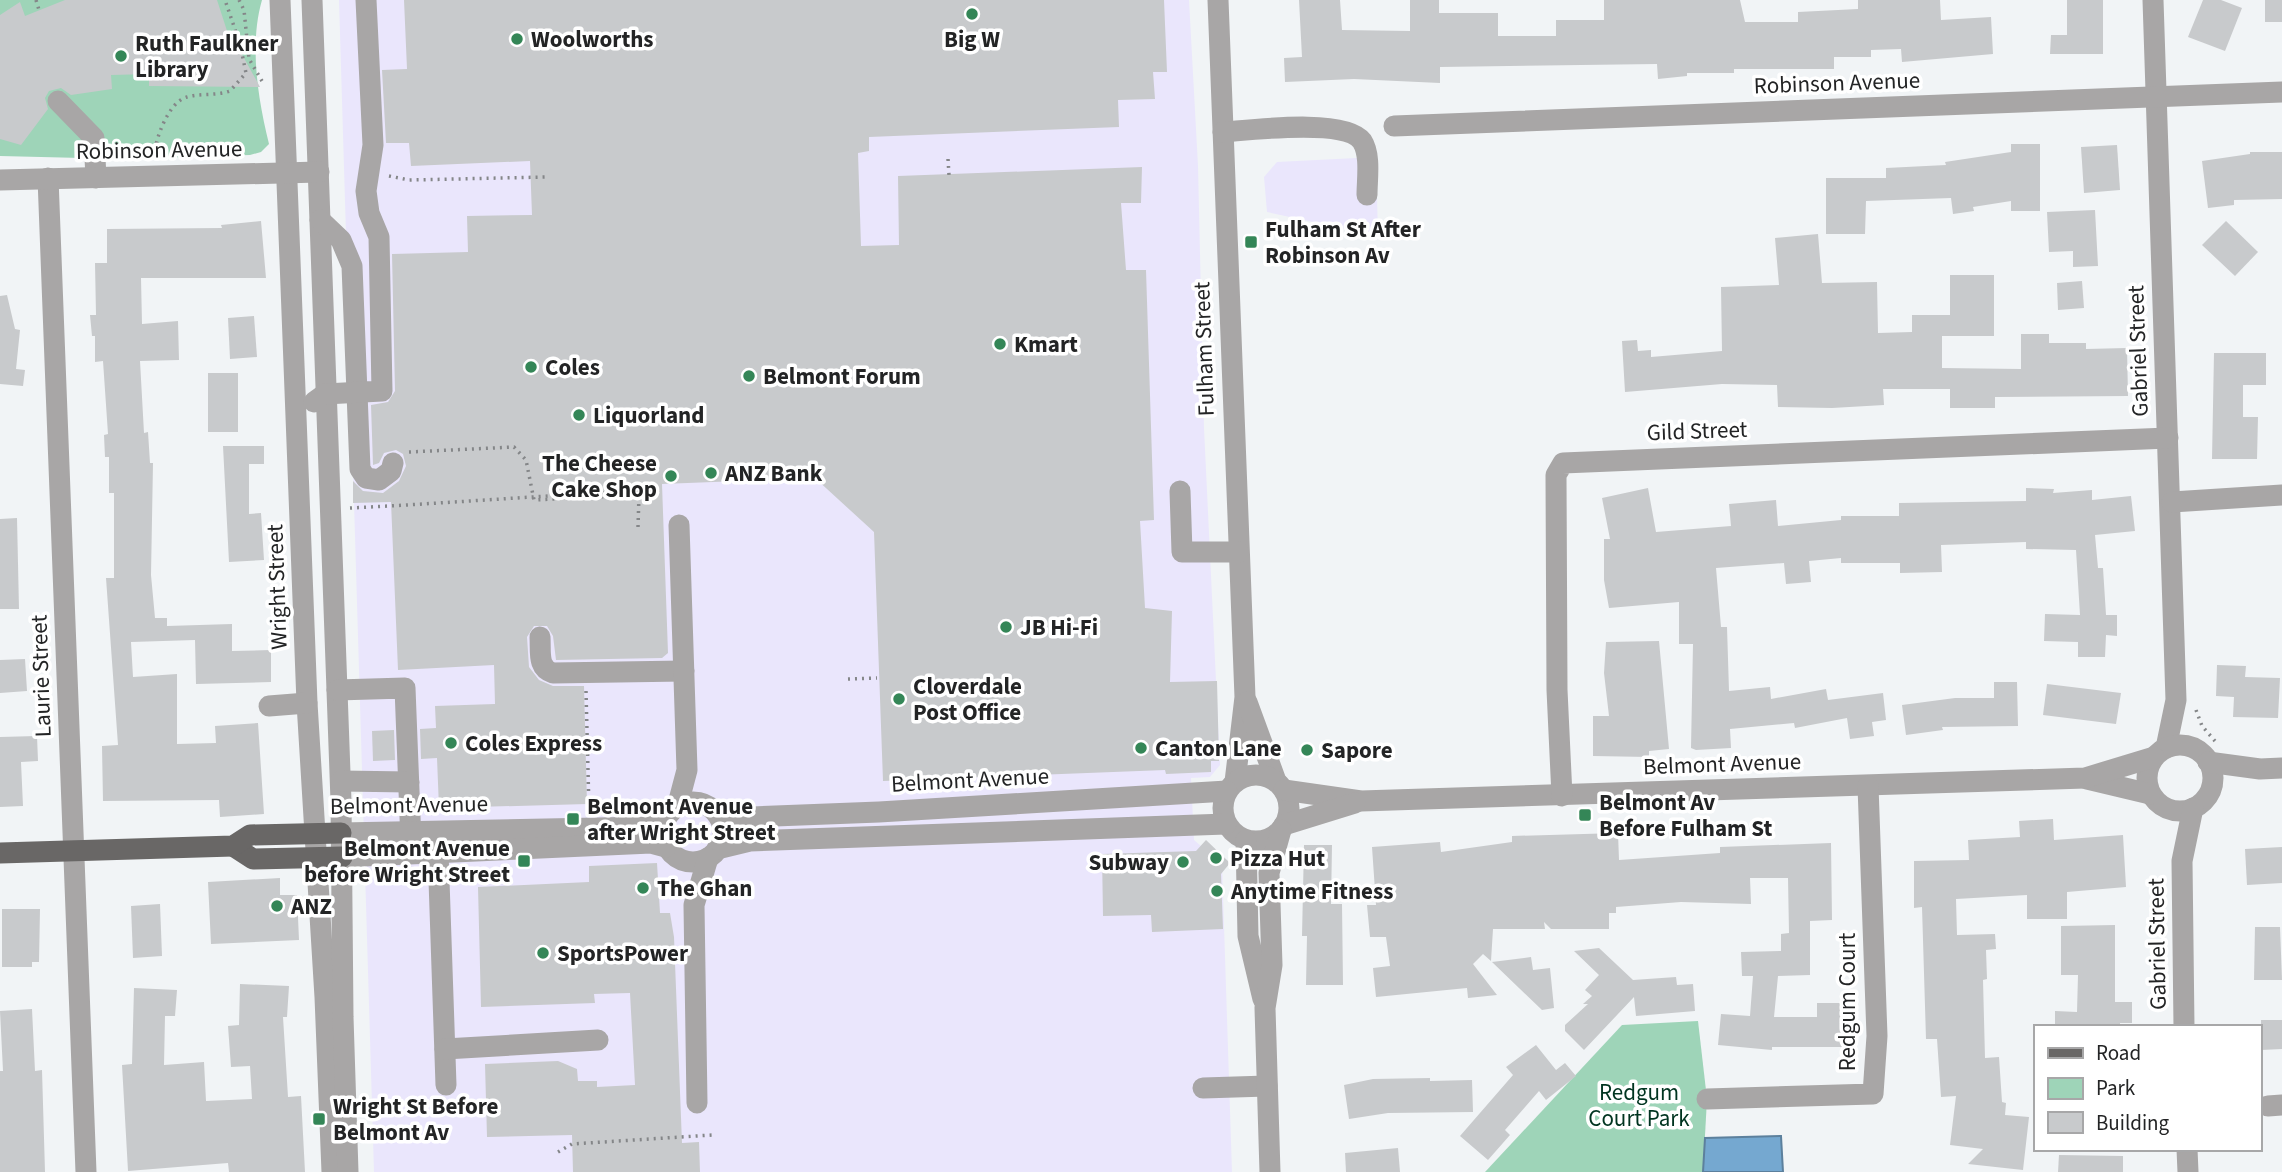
<svg xmlns="http://www.w3.org/2000/svg" width="2282" height="1172" font-family="'Source Sans 3',sans-serif">
<style>
.commercial{fill:#eae6fc}
.green{fill:#9ed4b8}
.water{fill:#75a8d0;stroke:#5c809d;stroke-width:2}
.building{fill:#c8cacc}
.lines{fill:none;stroke-linecap:round;stroke-linejoin:round}
.path{stroke:#848688;stroke-width:3.5;stroke-dasharray:2 5;stroke-linecap:butt}
.minor{stroke:#a8a6a6;stroke-width:21}
.major{stroke:#696766;stroke-width:21}
.poi-dot{fill:#348657;stroke:#fff;stroke-width:2.5}
.labels{text-anchor:middle;dominant-baseline:central;stroke-width:7;stroke-linejoin:round;paint-order:stroke}
.poi-label{font-size:23px;font-weight:bold;fill:#232425;stroke:#fff;text-anchor:start}
.street-label{font-size:23px;fill:#232425;stroke:#fff}
.park-label{font-size:23px;fill:#003420;stroke:#fff}
</style>
<rect width="100%" height="100%" fill="#f1f4f6"/>
<g class="commercial">
<polygon points="339,0 1189,0 1198,166 1204,428 1220,765 1210,777 1191,778 1194,840 1222,864 1232,1172 374,1172"/>
<polygon points="1376,157 1378,236 1267,212 1264,177 1277,162"/>
</g>
<g class="green">
<path d="M0 0H262C249 45 258 99 269 144L261 152 250 155 123 159 0 156Z"/>
<polygon points="1698,1021 1707,1099 1703,1172 1485,1172 1622,1025"/>
</g>
<polygon class="water" points="1781,1136 1783,1172 1703,1172 1705,1138"/>
<g class="building">
<polygon points="65,0 217,0 229,37 233,38 260,87 149,86 149,74 111,75 112,89 71,95 61,88 49,91 45,98 48,109 21,145 0,139 0,15 20,2 25,16"/>
<polygon points="404,0 1164,0 1167,72 1153,72 1155,99 1118,100 1119,127 869,137 869,151 858,153 861,246 899,245 898,176 1142,167 1141,203 1121,203 1126,270 1146,270 1154,520 1140,521 1145,608 1172,611 1170,682 1217,681 1219,761 1211,761 1211,772 1166,774 1165,770 883,781 874,532 815,478 662,484 668,653 662,658 556,660 553,636 547,626 534,626 527,637 529,667 539,680 553,686 584,686 587,804 439,808 437,758 421,759 420,729 436,728 435,706 495,704 494,665 398,670 391,502 353,503 353,481 363,491 383,493 399,481 406,466 403,454 396,450 384,453 379,463 373,465 371,405 388,402 395,391 392,254 468,252 467,216 532,215 530,161 411,166 409,143 386,143 382,70 407,69"/>
<polygon points="1299,0 1340,0 1342,30 1410,31 1410,0 1439,0 1439,13 1498,13 1498,36 1556,36 1556,20 1604,20 1604,0 1740,0 1745,22 1798,22 1798,12 1858,9 1858,0 1940,0 1941,20 1991,17 1993,54 1902,62 1901,49 1871,50 1871,57 1834,57 1834,69 1734,69 1734,73 1687,73 1687,76 1658,79 1657,64 1440,67 1440,83 1354,79 1285,82 1284,58 1302,57"/>
<polygon points="2067,0 2103,0 2103,54 2050,54 2051,35 2067,35"/>
<polygon points="2203,0 2221,0 2242,8 2225,51 2188,37"/>
<rect x="2265" y="0" width="17" height="22"/>
<polygon points="2011,144 2040,144 2040,211 2011,211 2011,201 1973,207 1974,211 1953,214 1951,198 1866,201 1865,234 1826,234 1826,178 1886,178 1886,168 1946,165 1945,162 2011,152"/>
<polygon points="2117,145 2120,190 2084,193 2081,147"/>
<polygon points="2250,152 2282,152 2282,199 2234,200 2234,205 2208,208 2202,161 2250,154"/>
<polygon points="2095,210 2098,266 2073,267 2073,251 2049,252 2047,212"/>
<polygon points="261,221 266,278 141,278 142,324 178,321 179,360 140,361 144,433 148,432 150,463 153,463 151,575 155,618 167,618 167,626 232,624 232,651 271,650 271,682 196,684 195,640 131,642 133,677 177,674 177,744 216,743 215,726 258,723 264,814 220,817 219,800 103,801 102,746 118,745 106,578 114,578 114,493 109,493 109,457 105,457 104,435 108,434 103,361 95,362 95,336 92,336 90,315 96,315 95,263 107,263 107,229 222,228 221,225"/>
<polygon points="2226,221 2258,252 2235,276 2202,245"/>
<polygon points="1818,234 1822,283 1877,282 1878,333 1912,332 1912,315 1950,315 1950,275 1994,275 1994,336 1942,336 1942,368 2021,369 2021,334 2049,334 2049,343 2086,343 2086,349 2127,348 2128,396 1995,397 1995,408 1950,408 1950,389 1883,389 1884,405 1832,408 1778,407 1777,385 1722,384 1625,392 1622,341 1637,340 1638,351 1651,350 1651,357 1722,351 1721,287 1779,285 1775,238"/>
<polygon points="2082,281 2084,308 2058,310 2057,283"/>
<polygon points="7,295 15,329 20,330 16,369 25,370 23,386 0,384 0,296"/>
<polygon points="254,316 257,357 230,359 228,318"/>
<polygon points="2214,353 2266,353 2266,385 2243,385 2243,417 2258,417 2257,459 2212,459"/>
<rect x="208" y="373" width="30" height="59"/>
<polygon points="223,446 264,446 264,464 249,464 249,514 261,513 264,560 229,562"/>
<polygon points="1648,488 1656,532 1731,526 1729,504 1776,500 1778,526 1841,520 1841,516 1899,516 1899,503 2026,501 2026,488 2054,489 2053,493 2092,490 2092,500 2131,496 2135,531 2095,535 2098,568 2103,568 2106,615 2117,615 2117,636 2106,635 2105,657 2078,657 2078,642 2044,641 2045,614 2080,615 2076,550 2026,549 2026,542 1941,545 1942,572 1900,573 1900,563 1841,563 1841,558 1809,561 1811,582 1786,584 1784,563 1716,568 1721,627 1727,627 1729,691 1770,687 1771,699 1826,689 1828,700 1883,693 1886,720 1872,722 1874,736 1850,739 1847,718 1795,728 1794,723 1730,729 1731,748 1696,750 1691,748 1693,644 1679,644 1679,602 1609,608 1604,580 1604,539 1610,539 1602,498"/>
<polygon points="17,518 19,609 0,609 0,519"/>
<polygon points="1659,641 1669,749 1649,751 1649,757 1593,756 1593,716 1609,716 1604,673 1606,642"/>
<polygon points="25,659 27,691 0,693 0,660"/>
<polygon points="2217,665 2246,666 2245,677 2280,678 2278,718 2233,717 2234,697 2216,696"/>
<polygon points="1994,682 2017,682 2018,726 1942,727 1943,730 1906,735 1902,705 1955,698 1994,698"/>
<polygon points="2047,684 2121,693 2116,724 2043,715"/>
<polygon points="394,730 395,760 373,761 372,731"/>
<polygon points="37,736 38,761 21,762 23,806 0,807 0,737"/>
<polygon points="2053,819 2054,840 2123,835 2126,887 2067,892 2067,919 2027,919 2027,895 1956,899 1957,935 1995,934 1996,949 1986,950 1987,979 1983,980 1985,1058 1999,1057 2002,1102 2006,1103 2005,1115 2029,1117 2023,1170 1968,1164 1983,1149 1950,1145 1956,1096 1941,1097 1937,1039 1926,1039 1922,907 1914,908 1914,861 1969,860 1968,840 2020,837 2019,821"/>
<polygon points="1618,833 1619,860 1720,853 1720,847 1831,843 1832,920 1810,921 1810,975 1778,976 1774,1017 1817,1017 1817,1003 1842,1003 1842,1047 1772,1047 1772,1050 1718,1045 1721,1014 1750,1016 1753,976 1742,976 1741,952 1781,951 1781,934 1789,933 1788,878 1750,878 1751,904 1681,902 1616,907 1616,913 1609,913 1609,929 1551,929 1544,922 1545,929 1493,929 1491,961 1483,954 1473,964 1497,995 1468,998 1467,988 1376,997 1373,968 1390,966 1386,937 1370,937 1367,905 1376,905 1372,847 1440,842 1441,852 1512,842 1512,836"/>
<polygon points="1206,840 1230,863 1221,874 1223,929 1152,932 1151,915 1103,916 1102,854 1196,851"/>
<polygon points="1304,845 1332,845 1331,904 1342,904 1343,985 1306,985 1307,936 1302,936"/>
<polygon points="2282,847 2282,883 2247,885 2245,849"/>
<polygon points="657,863 660,913 670,913 674,937 682,1143 699,1142 700,1172 573,1172 572,1135 487,1137 485,1064 558,1061 577,1069 578,1081 597,1081 597,1087 635,1085 630,993 594,994 595,1003 481,1007 478,887 589,882 589,866"/>
<polygon points="280,878 280,895 297,895 299,940 211,944 208,882"/>
<polygon points="160,904 162,956 133,958 131,906"/>
<polygon points="2,909 40,909 39,962 32,962 32,967 2,967"/>
<polygon points="2115,925 2115,1002 2132,1002 2132,1023 2120,1023 2120,1027 2055,1027 2055,1011 2077,1012 2078,975 2061,975 2061,926"/>
<polygon points="2255,927 2280,927 2282,980 2254,980"/>
<polygon points="1599,948 1633,980 1676,977 1677,985 1693,984 1695,1011 1636,1016 1634,997 1584,1050 1565,1031 1565,1025 1588,1004 1583,1004 1592,996 1585,990 1599,975 1574,951"/>
<polygon points="1531,957 1533,970 1550,968 1554,1008 1542,1010 1492,962"/>
<polygon points="240,984 289,986 287,1017 283,1017 288,1097 301,1096 305,1172 229,1172 228,1163 128,1171 122,1065 132,1064 134,988 177,990 175,1016 165,1016 164,1065 204,1062 206,1101 252,1099 250,1066 231,1067 228,1026 239,1025"/>
<polygon points="32,1009 35,1071 42,1070 45,1172 0,1172 0,1071 3,1071 0,1011"/>
<polygon points="2261,1020 2282,1020 2282,1049 2261,1050"/>
<polygon points="1536,1045 1556,1070 1565,1063 1576,1076 1546,1100 1539,1091 1505,1130 1510,1135 1488,1160 1460,1136 1513,1075 1506,1067"/>
<polygon points="1430,1078 1430,1081 1472,1080 1473,1112 1388,1113 1349,1119 1344,1085 1373,1079"/>
<polygon points="1398,1148 1400,1172 1346,1172 1345,1153"/>
<polygon points="2059,1155 2123,1156 2123,1172 2058,1172"/>
</g>
<g class="lines">
<g class="path">
<polyline points="36,0 39,10"/>
<polyline points="239,0 244,10 249,59 262,81"/>
<path d="M154 157C155 140 168 102 187 97 201 93 216 96 230 91L246 73 240 44 225 0"/>
<polyline points="948,159 949,175"/>
<polyline points="389,176 409,180 547,177"/>
<polyline points="409,452 514,447 526,460 534,500 639,495 639,485"/>
<path d="M350 508C455 503 558 494 663 490"/>
<polyline points="638,527 639,495"/>
<polyline points="848,679 877,678"/>
<polyline points="586,691 589,810"/>
<polyline points="2196,710 2202,726 2215,741"/>
<polyline points="558,1152 572,1144 712,1135"/>
</g>
<g class="minor">
<polyline points="280,0 307,703 325,997 332,1172"/>
<polyline points="312,0 341,801 343,1017 348,1172"/>
<polyline points="1218,0 1245,697 1235,782"/>
<polyline points="2153,0 2176,700 2166,748"/>
<polyline points="58,101 94,138 96,178"/>
<polyline points="1394,126 2282,92"/>
<path d="M1223 132C1251 130 1345 118 1362 141 1371 155 1367 179 1367 195"/>
<polyline points="48,178 86,1172"/>
<polyline points="0,180 319,172"/>
<polyline points="320,220 341,240 352,266 360,469 366,478 379,480 391,471 393,463"/>
<polyline points="314,402 325,394 382,391 379,237 369,213 366,191 373,145 366,0"/>
<polyline points="1180,491 1182,552 1238,552"/>
<polyline points="2172,502 2282,495"/>
<path d="M540 637C541 652 537 668 553 673L684 671"/>
<polyline points="337,690 405,688 411,842"/>
<polyline points="1247,702 1276,781"/>
<polyline points="269,706 307,703"/>
<circle cx="2180" cy="778" r="33"/>
<polyline points="2208,762 2260,769 2282,768"/>
<circle cx="1256" cy="808" r="33"/>
<polyline points="2087,779 2150,794"/>
<polyline points="341,781 409,782"/>
<polyline points="1284,790 1361,801 2085,778 2154,757"/>
<polyline points="1562,796 1557,690 1556,475 1563,463 2168,438"/>
<circle cx="693" cy="832" r="30"/>
<polyline points="678,804 687,770 679,525"/>
<polyline points="717,814 752,817 879,812 1227,791"/>
<polyline points="1284,825 1355,803"/>
<polyline points="341,833 646,827 671,812"/>
<polyline points="1246,840 1248,936 1263,999"/>
<polyline points="717,849 750,841 1226,824"/>
<polyline points="438,851 446,1085"/>
<polyline points="342,857 651,843 666,847"/>
<polyline points="2184,1027 2182,861 2193,808"/>
<polyline points="445,1049 598,1040"/>
<polyline points="1203,1088 1267,1086"/>
<polyline points="1707,1099 1873,1094 1877,1036 1868,786"/>
<polyline points="697,1103 694,905 708,858"/>
<polyline points="2268,1106 2282,1105"/>
<polyline points="2187,1149 2188,1172"/>
<polyline points="1270,1172 1265,1008 1272,965 1269,873 1281,830"/>
</g>
<g class="major">
<polyline points="233,846 253,859 342,857"/>
<polyline points="0,853 233,846 250,835 341,833"/>
</g>
</g>
<g class="poi-dot">
<circle cx="972" cy="14" r="7"/>
<circle cx="517" cy="39" r="7"/>
<circle cx="121" cy="56" r="7"/>
<rect x="1244" y="235" width="14" height="14" rx="3.5"/>
<circle cx="1000" cy="344" r="7"/>
<circle cx="531" cy="367" r="7"/>
<circle cx="749" cy="376" r="7"/>
<circle cx="579" cy="415" r="7"/>
<circle cx="711" cy="473" r="7"/>
<circle cx="671" cy="476" r="7"/>
<circle cx="1006" cy="627" r="7"/>
<circle cx="899" cy="699" r="7"/>
<circle cx="451" cy="743" r="7"/>
<circle cx="1141" cy="748" r="7"/>
<circle cx="1307" cy="750" r="7"/>
<rect x="1578" y="808" width="14" height="14" rx="3.5"/>
<rect x="566" y="812" width="14" height="14" rx="3.5"/>
<circle cx="1216" cy="858" r="7"/>
<rect x="517" y="854" width="14" height="14" rx="3.5"/>
<circle cx="1183" cy="862" r="7"/>
<circle cx="643" cy="888" r="7"/>
<circle cx="1217" cy="891" r="7"/>
<circle cx="277" cy="906" r="7"/>
<circle cx="543" cy="953" r="7"/>
<rect x="312" y="1112" width="14" height="14" rx="3.5"/>
</g>
<g class="labels">
<g class="poi-label">
<text x="531" y="39">Woolworths</text>
<text x="972" y="39" text-anchor="middle">Big W</text>
<text x="135" y="43">Ruth Faulkner<tspan x="135" dy="26">Library</tspan></text>
<text x="1265" y="229">Fulham St After<tspan x="1265" dy="26">Robinson Av</tspan></text>
<text x="1014" y="344">Kmart</text>
<text x="545" y="367">Coles</text>
<text x="763" y="376">Belmont Forum</text>
<text x="593" y="415">Liquorland</text>
<text x="657" y="463" text-anchor="end">The Cheese<tspan x="657" dy="26">Cake Shop</tspan></text>
<text x="725" y="473">ANZ Bank</text>
<text x="1020" y="627">JB Hi-Fi</text>
<text x="913" y="686">Cloverdale<tspan x="913" dy="26">Post Office</tspan></text>
<text x="465" y="743">Coles Express</text>
<text x="1155" y="748">Canton Lane</text>
<text x="1321" y="750">Sapore</text>
<text x="1599" y="802">Belmont Av<tspan x="1599" dy="26">Before Fulham St</tspan></text>
<text x="587" y="806">Belmont Avenue<tspan x="587" dy="26">after Wright Street</tspan></text>
<text x="510" y="848" text-anchor="end">Belmont Avenue<tspan x="510" dy="26">before Wright Street</tspan></text>
<text x="1230" y="858">Pizza Hut</text>
<text x="1169" y="862" text-anchor="end">Subway</text>
<text x="657" y="888">The Ghan</text>
<text x="1231" y="891">Anytime Fitness</text>
<text x="291" y="906">ANZ</text>
<text x="557" y="953">SportsPower</text>
<text x="333" y="1106">Wright St Before<tspan x="333" dy="26">Belmont Av</tspan></text>
</g>
<g class="street-label">
<text transform="translate(1837 83) rotate(-2)">Robinson Avenue</text>
<text transform="translate(159 150) rotate(-1)">Robinson Avenue</text>
<text transform="translate(1204 349) rotate(-92)">Fulham Street</text>
<text transform="translate(2138 351) rotate(-92)">Gabriel Street</text>
<text transform="translate(1697 431) rotate(-2)">Gild Street</text>
<text transform="translate(277 587) rotate(-92)">Wright Street</text>
<text transform="translate(41 676) rotate(-92)">Laurie Street</text>
<text transform="translate(1722 764) rotate(-2)">Belmont Avenue</text>
<text transform="translate(970 780) rotate(-3)">Belmont Avenue</text>
<text transform="translate(409 805) rotate(-1)">Belmont Avenue</text>
<text transform="translate(2157 944) rotate(-91)">Gabriel Street</text>
<text transform="translate(1847 1002) rotate(-90)">Redgum Court</text>
</g>
<g class="park-label">
<text x="1639" y="1092">Redgum<tspan x="1639" dy="26">Court Park</tspan></text>
</g>
</g>
<rect x="2034" y="1025" width="228" height="126" fill="#ffffff" stroke="#a7a7a8" stroke-width="2"/>
<rect x="2048" y="1048" width="35" height="10" fill="#696766" stroke="#a7a7a8" stroke-width="2"/>
<text x="2096" y="1060" font-size="21" fill="#232425">Road</text>
<rect x="2048" y="1078" width="35" height="21" fill="#9ed4b8" stroke="#a7a7a8" stroke-width="2"/>
<text x="2096" y="1095" font-size="21" fill="#232425">Park</text>
<rect x="2048" y="1112" width="35" height="21" fill="#c8cacc" stroke="#a7a7a8" stroke-width="2"/>
<text x="2096" y="1130" font-size="21" fill="#232425">Building</text>
</svg>
